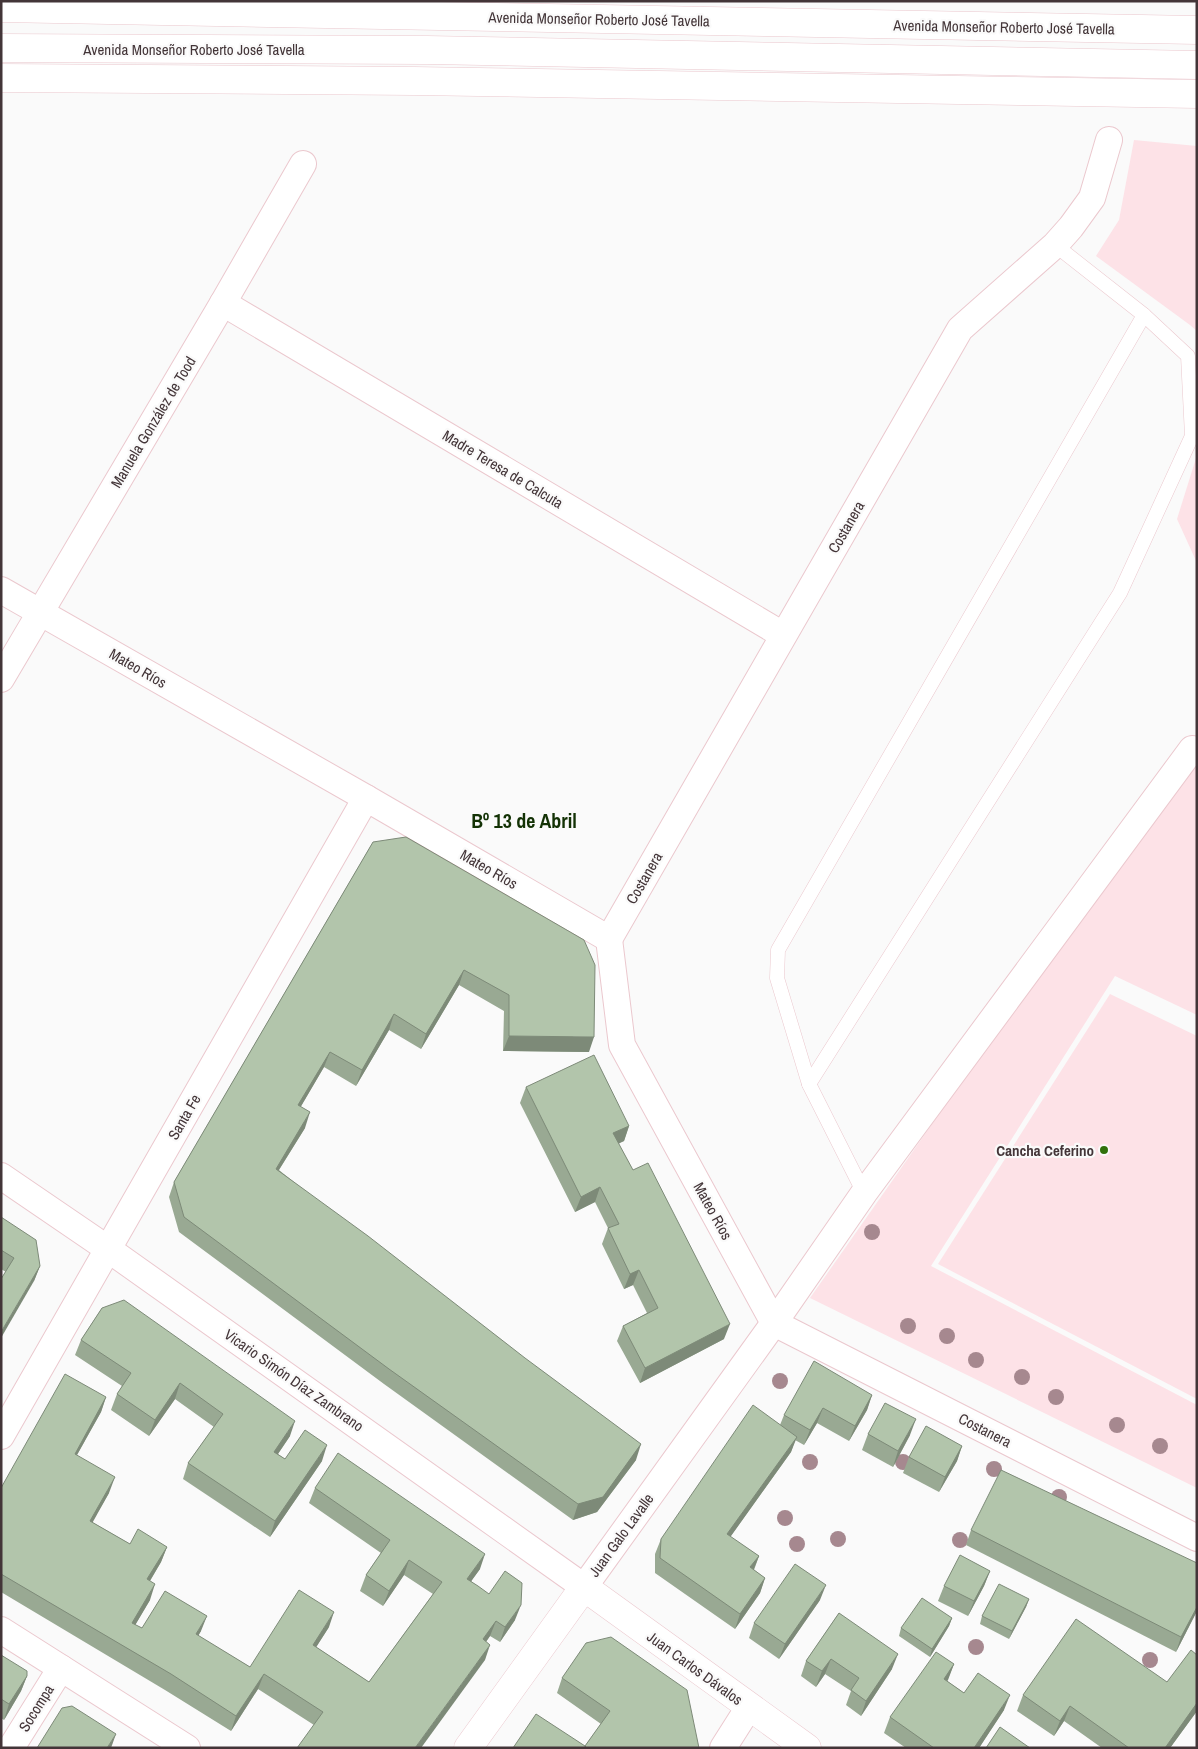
<svg xmlns="http://www.w3.org/2000/svg" width="1198" height="1749" font-family="'Archivo Narrow',sans-serif">
<style>
.green{fill:#fde2e7}
.lines{fill:none;stroke-linecap:round;stroke-linejoin:round}
.service-casing{stroke:#ebc8ce;stroke-width:15}
.minor-casing{stroke:#ebc8ce;stroke-width:28}
.tertiary-casing{stroke:#ebc8ce;stroke-width:29}
.trunk-casing{stroke:#ebc8ce;stroke-width:29}
.service{stroke:#fff;stroke-width:14}
.minor{stroke:#fff;stroke-width:26}
.tertiary{stroke:#fff;stroke-width:28}
.trunk{stroke:#fff;stroke-width:28}
.tree{fill:#a6888f}
.wall{fill:#99a993}
.shaded-wall{fill:#7d8a78}
.building{fill:#b2c5ab;stroke:#7d8a78}
.poi-dot{fill:#30710b;stroke:#fafafa;stroke-width:2}
.labels{text-anchor:middle;dominant-baseline:central;stroke-width:4.5;stroke-linejoin:round;paint-order:stroke}
.street-label{font-size:15px;fill:#433538;stroke:#fafafa}
.poi-label{font-size:15px;font-weight:bold;fill:#433538;stroke:#fafafa;text-anchor:end}
.district-label{font-size:20px;font-weight:bold;fill:#133205;stroke:#fafafa}
</style>
<rect width="100%" height="100%" fill="#fafafa"/>
<g class="green">
<polygon points="1134,140 1197,146 1197,331 1190,325 1096,256 1119,220"/>
<polygon points="1197,455 1197,563 1177,519"/>
<polygon points="1197,752 1197,1015 1115,976 931,1266 1197,1405 1197,1488 810,1298 1059,943"/>
<polygon points="1110,994 1197,1036 1197,1399 938,1264"/>
</g>
<g class="lines">
<g class="service-casing">
<g id="service">
<polyline points="809,1084 1120,593 1192,436 1188,356 1144,315 1055,245"/>
<polyline points="864,1193 809,1084 777,978 778,950 1144,315"/>
</g>
</g>
<g class="minor-casing">
<g id="minor">
<polyline points="223,303 783,635"/>
<polyline points="1,590 366,798 609,939"/>
<polyline points="1,679 223,303 303,164"/>
<polyline points="609,939 960,329 1055,245 1071,227 1092,198 1109,140"/>
<polyline points="609,939 622,1045 774,1323"/>
<polyline points="1,1176 108,1249 584,1587 774,1323 864,1193 1192,749"/>
<polyline points="774,1323 1197,1538"/>
<polyline points="1,1436 366,798"/>
<polyline points="1,1630 187,1748"/>
<polyline points="11,1748 61,1668"/>
<polyline points="723,1748 749,1707"/>
</g>
</g>
<g class="tertiary-casing">
<g id="tertiary">
<polyline points="1,78 414,81 1197,94"/>
<polyline points="468,1748 584,1587 807,1748"/>
</g>
</g>
<g class="trunk-casing">
<g id="trunk">
<polyline points="1,8 1197,30"/>
<polyline points="1,48 427,50 1197,65"/>
</g>
</g>
<use href="#service" class="service"/>
<use href="#minor" class="minor"/>
<use href="#tertiary" class="tertiary"/>
<use href="#trunk" class="trunk"/>
</g>
<g class="tree">
<circle cx="872" cy="1232" r="8"/>
<circle cx="908" cy="1326" r="8"/>
<circle cx="947" cy="1336" r="8"/>
<circle cx="976" cy="1360" r="8"/>
<circle cx="1022" cy="1377" r="8"/>
<circle cx="780" cy="1381" r="8"/>
<circle cx="1056" cy="1397" r="8"/>
<circle cx="1117" cy="1425" r="8"/>
<circle cx="1160" cy="1446" r="8"/>
<circle cx="810" cy="1462" r="8"/>
<circle cx="903" cy="1462" r="8"/>
<circle cx="994" cy="1469" r="8"/>
<circle cx="1059" cy="1497" r="8"/>
<circle cx="785" cy="1518" r="8"/>
<circle cx="838" cy="1539" r="8"/>
<circle cx="960" cy="1540" r="8"/>
<circle cx="797" cy="1544" r="8"/>
<circle cx="976" cy="1647" r="8"/>
<circle cx="1150" cy="1660" r="8"/>
</g>
<g class="wall">
<polygon points="373,842 589,1052 503,1051 504,1011 459,985 421,1049 389,1030 356,1086 324,1067 301,1106 305,1128 279,1170 636,1460 597,1512 573,1520 384,1384 179,1232 169,1197 174,1182"/>
<polygon points="526,1087 629,1126 624,1141 618,1143 724,1339 640,1383 617,1341 623,1326 647,1313 633,1285 624,1289 602,1244 608,1228 595,1202 575,1212 520,1103"/>
<polygon points="1,1217 40,1266 34,1281 6,1272 1,1269"/>
<polygon points="102,1308 290,1436 278,1454 285,1459 322,1461 270,1537 183,1479 188,1463 214,1427 175,1399 149,1436 111,1410 117,1394 122,1386 75,1355 81,1340"/>
<polygon points="872,1395 867,1410 849,1441 817,1423 804,1445 795,1440 791,1452 730,1537 759,1556 754,1570 765,1578 760,1593 735,1629 655,1573 655,1554 661,1539 780,1425 784,1415"/>
<polygon points="106,1397 101,1412 77,1455 109,1493 92,1522 130,1544 167,1547 161,1562 150,1581 150,1600 135,1625 142,1628 201,1631 198,1636 250,1667 329,1627 316,1647 369,1682 433,1594 404,1575 383,1606 360,1591 366,1575 381,1553 309,1503 315,1488 480,1569 471,1581 515,1620 500,1642 490,1636 486,1642 485,1660 314,1725 258,1689 231,1731 165,1690 1,1592 1,1488"/>
<polygon points="868,1434 910,1435 893,1467 862,1450"/>
<polygon points="962,1446 957,1461 939,1492 903,1473 909,1457"/>
<polygon points="971,1530 1197,1611 1176,1652 966,1545"/>
<polygon points="990,1571 984,1586 968,1616 938,1601 944,1586"/>
<polygon points="1029,1599 1026,1607 1009,1639 980,1624 982,1616"/>
<polygon points="820,1600 779,1659 749,1638 754,1623"/>
<polygon points="839,1613 892,1669 861,1716 846,1705 851,1691 825,1674 816,1687 801,1676 806,1661"/>
<polygon points="952,1618 949,1626 930,1657 899,1636 901,1628"/>
<polygon points="1,1655 27,1676 21,1691 4,1720 1,1718"/>
<polygon points="1197,1655 1197,1711 1170,1748 1102,1748 1064,1721 1054,1736 1017,1711 1023,1695 1167,1682"/>
<polygon points="954,1664 947,1681 964,1693 1004,1710 979,1748 906,1748 884,1733 890,1717"/>
<polygon points="562,1678 699,1748 513,1748 585,1746 601,1724 557,1693"/>
</g>
<g class="shaded-wall">
<polygon points="464,970 459,985 421,1049 426,1034"/>
<polygon points="394,1014 389,1030 356,1086 362,1070"/>
<polygon points="509,1036 594,1037 589,1052 503,1051"/>
<polygon points="330,1052 324,1067 293,1120 298,1105"/>
<polygon points="310,1112 305,1128 270,1184 276,1169"/>
<polygon points="629,1126 624,1141 608,1149 613,1133"/>
<polygon points="600,1187 595,1202 575,1212 581,1197"/>
<polygon points="40,1266 34,1281 1,1338 1,1332"/>
<polygon points="639,1270 633,1285 624,1289 630,1274"/>
<polygon points="730,1324 724,1339 640,1383 645,1368"/>
<polygon points="180,1383 175,1399 149,1436 155,1420"/>
<polygon points="872,1395 867,1410 849,1441 855,1426"/>
<polygon points="106,1397 101,1412 69,1469 75,1454"/>
<polygon points="823,1408 817,1423 804,1445 810,1430"/>
<polygon points="916,1419 910,1435 893,1467 898,1451"/>
<polygon points="295,1421 290,1436 269,1467 274,1452"/>
<polygon points="797,1437 791,1452 721,1550 727,1534"/>
<polygon points="641,1444 636,1460 597,1512 573,1520 578,1504"/>
<polygon points="327,1445 322,1461 270,1537 275,1521"/>
<polygon points="962,1446 957,1461 939,1492 945,1477"/>
<polygon points="115,1477 109,1493 85,1536 90,1521"/>
<polygon points="167,1547 161,1562 142,1594 147,1579"/>
<polygon points="485,1554 480,1569 462,1594 467,1579"/>
<polygon points="759,1556 753,1571 750,1567"/>
<polygon points="409,1560 404,1575 383,1606 389,1591"/>
<polygon points="990,1571 984,1586 968,1616 974,1601"/>
<polygon points="765,1578 760,1593 735,1629 740,1614"/>
<polygon points="155,1584 150,1600 127,1639 132,1623"/>
<polygon points="826,1585 820,1600 779,1659 785,1644"/>
<polygon points="1029,1599 1026,1607 1009,1639 1012,1631"/>
<polygon points="521,1605 515,1620 500,1642 505,1627"/>
<polygon points="1197,1607 1197,1611 1176,1652 1181,1637"/>
<polygon points="334,1612 329,1627 308,1660 313,1645"/>
<polygon points="207,1616 201,1631 190,1649 196,1634"/>
<polygon points="952,1618 949,1626 930,1657 932,1649"/>
<polygon points="496,1621 490,1636 477,1654 483,1639"/>
<polygon points="490,1645 485,1660 421,1748 415,1748"/>
<polygon points="898,1654 892,1669 861,1716 866,1701"/>
<polygon points="831,1659 825,1674 816,1687 822,1671"/>
<polygon points="954,1664 948,1680 938,1694 944,1679"/>
<polygon points="264,1674 258,1689 231,1731 236,1716"/>
<polygon points="27,1676 21,1691 4,1720 9,1704"/>
<polygon points="1010,1695 1004,1710 979,1748 974,1748"/>
<polygon points="1197,1703 1197,1711 1170,1748 1165,1748"/>
<polygon points="1070,1706 1064,1721 1054,1736 1060,1721"/>
<polygon points="116,1734 111,1748 107,1748"/>
</g>
<g class="building">
<polygon points="406,837 584,940 595,965 594,1037 509,1036 509,995 464,970 426,1034 394,1014 362,1070 330,1052 298,1105 310,1112 276,1169 368,1236 525,1358 641,1444 603,1497 578,1504 389,1369 184,1217 174,1182 373,842"/>
<polygon points="594,1055 629,1126 613,1133 633,1170 648,1163 730,1324 645,1368 623,1326 658,1308 639,1270 630,1274 608,1228 619,1224 600,1187 581,1197 526,1087"/>
<polygon points="1,1217 36,1240 40,1266 1,1332 1,1279 14,1258 1,1250"/>
<polygon points="124,1300 295,1421 274,1452 285,1459 305,1430 327,1445 275,1521 188,1463 223,1414 180,1383 155,1420 117,1394 131,1373 81,1340 102,1308"/>
<polygon points="814,1361 872,1395 855,1426 823,1408 810,1430 784,1415"/>
<polygon points="65,1374 106,1397 75,1454 115,1477 90,1521 130,1544 138,1529 167,1547 147,1579 155,1584 132,1623 142,1628 165,1591 207,1616 196,1634 250,1667 299,1590 334,1612 313,1645 369,1682 442,1582 409,1560 389,1591 366,1575 390,1540 315,1488 338,1453 485,1554 467,1579 478,1586 489,1594 505,1571 522,1583 521,1605 505,1627 496,1621 483,1639 490,1645 415,1748 297,1748 323,1712 264,1674 236,1716 171,1674 1,1574 1,1488"/>
<polygon points="885,1403 916,1419 898,1451 868,1434"/>
<polygon points="753,1405 797,1437 727,1534 759,1556 750,1567 765,1578 740,1614 660,1558 661,1539"/>
<polygon points="926,1426 962,1446 945,1477 909,1457"/>
<polygon points="1001,1470 1197,1563 1197,1607 1181,1637 971,1530"/>
<polygon points="960,1555 990,1571 974,1601 944,1586"/>
<polygon points="795,1564 826,1585 785,1644 754,1623"/>
<polygon points="999,1584 1029,1599 1012,1631 982,1616"/>
<polygon points="922,1598 952,1618 932,1649 901,1628"/>
<polygon points="839,1613 898,1654 866,1701 851,1690 859,1678 831,1659 822,1671 806,1661"/>
<polygon points="1076,1619 1167,1682 1191,1650 1197,1655 1197,1703 1165,1748 1129,1748 1070,1706 1060,1721 1023,1695"/>
<polygon points="611,1637 687,1690 699,1748 587,1748 585,1746 610,1711 562,1678 586,1643"/>
<polygon points="936,1652 954,1664 944,1679 964,1693 978,1673 1010,1695 974,1748 934,1748 890,1717"/>
<polygon points="1,1655 27,1671 27,1676 9,1704 1,1699"/>
<polygon points="72,1706 116,1734 107,1748 37,1748 62,1708"/>
<polygon points="536,1714 585,1746 585,1748 513,1748"/>
<polygon points="1000,1727 1030,1748 986,1748"/>
</g>
<circle class="poi-dot" cx="1104" cy="1150" r="5"/>
<g class="labels">
<g class="street-label">
<text transform="translate(599 19) rotate(1)">Avenida Monseñor Roberto José Tavella</text>
<text transform="translate(1004 27) rotate(1)">Avenida Monseñor Roberto José Tavella</text>
<text x="194" y="49">Avenida Monseñor Roberto José Tavella</text>
<text transform="translate(153 422) rotate(-59)">Manuela González de Tood</text>
<text transform="translate(503 469) rotate(31)">Madre Teresa de Calcuta</text>
<text transform="translate(846 527) rotate(-60)">Costanera</text>
<text transform="translate(138 668) rotate(30)">Mateo Ríos</text>
<text transform="translate(489 869) rotate(30)">Mateo Ríos</text>
<text transform="translate(644 878) rotate(-60)">Costanera</text>
<text transform="translate(184 1117) rotate(-60)">Santa Fe</text>
<text transform="translate(713 1211) rotate(61)">Mateo Ríos</text>
<text transform="translate(294 1380) rotate(35)">Vicario Simón Díaz Zambrano</text>
<text transform="translate(985 1430) rotate(27)">Costanera</text>
<text transform="translate(621 1535) rotate(-54)">Juan Galo Lavalle</text>
<text transform="translate(695 1668) rotate(36)">Juan Carlos Dávalos</text>
<text transform="translate(36 1708) rotate(-58)">Socompa</text>
</g>
<g class="poi-label">
<text x="1094" y="1150">Cancha Ceferino</text>
</g>
<g class="district-label">
<text x="524" y="820">Bº 13 de Abril</text>
</g>
</g>
<rect width="1198" height="1749" fill="none" stroke="#433538" stroke-width="5"/>
</svg>
